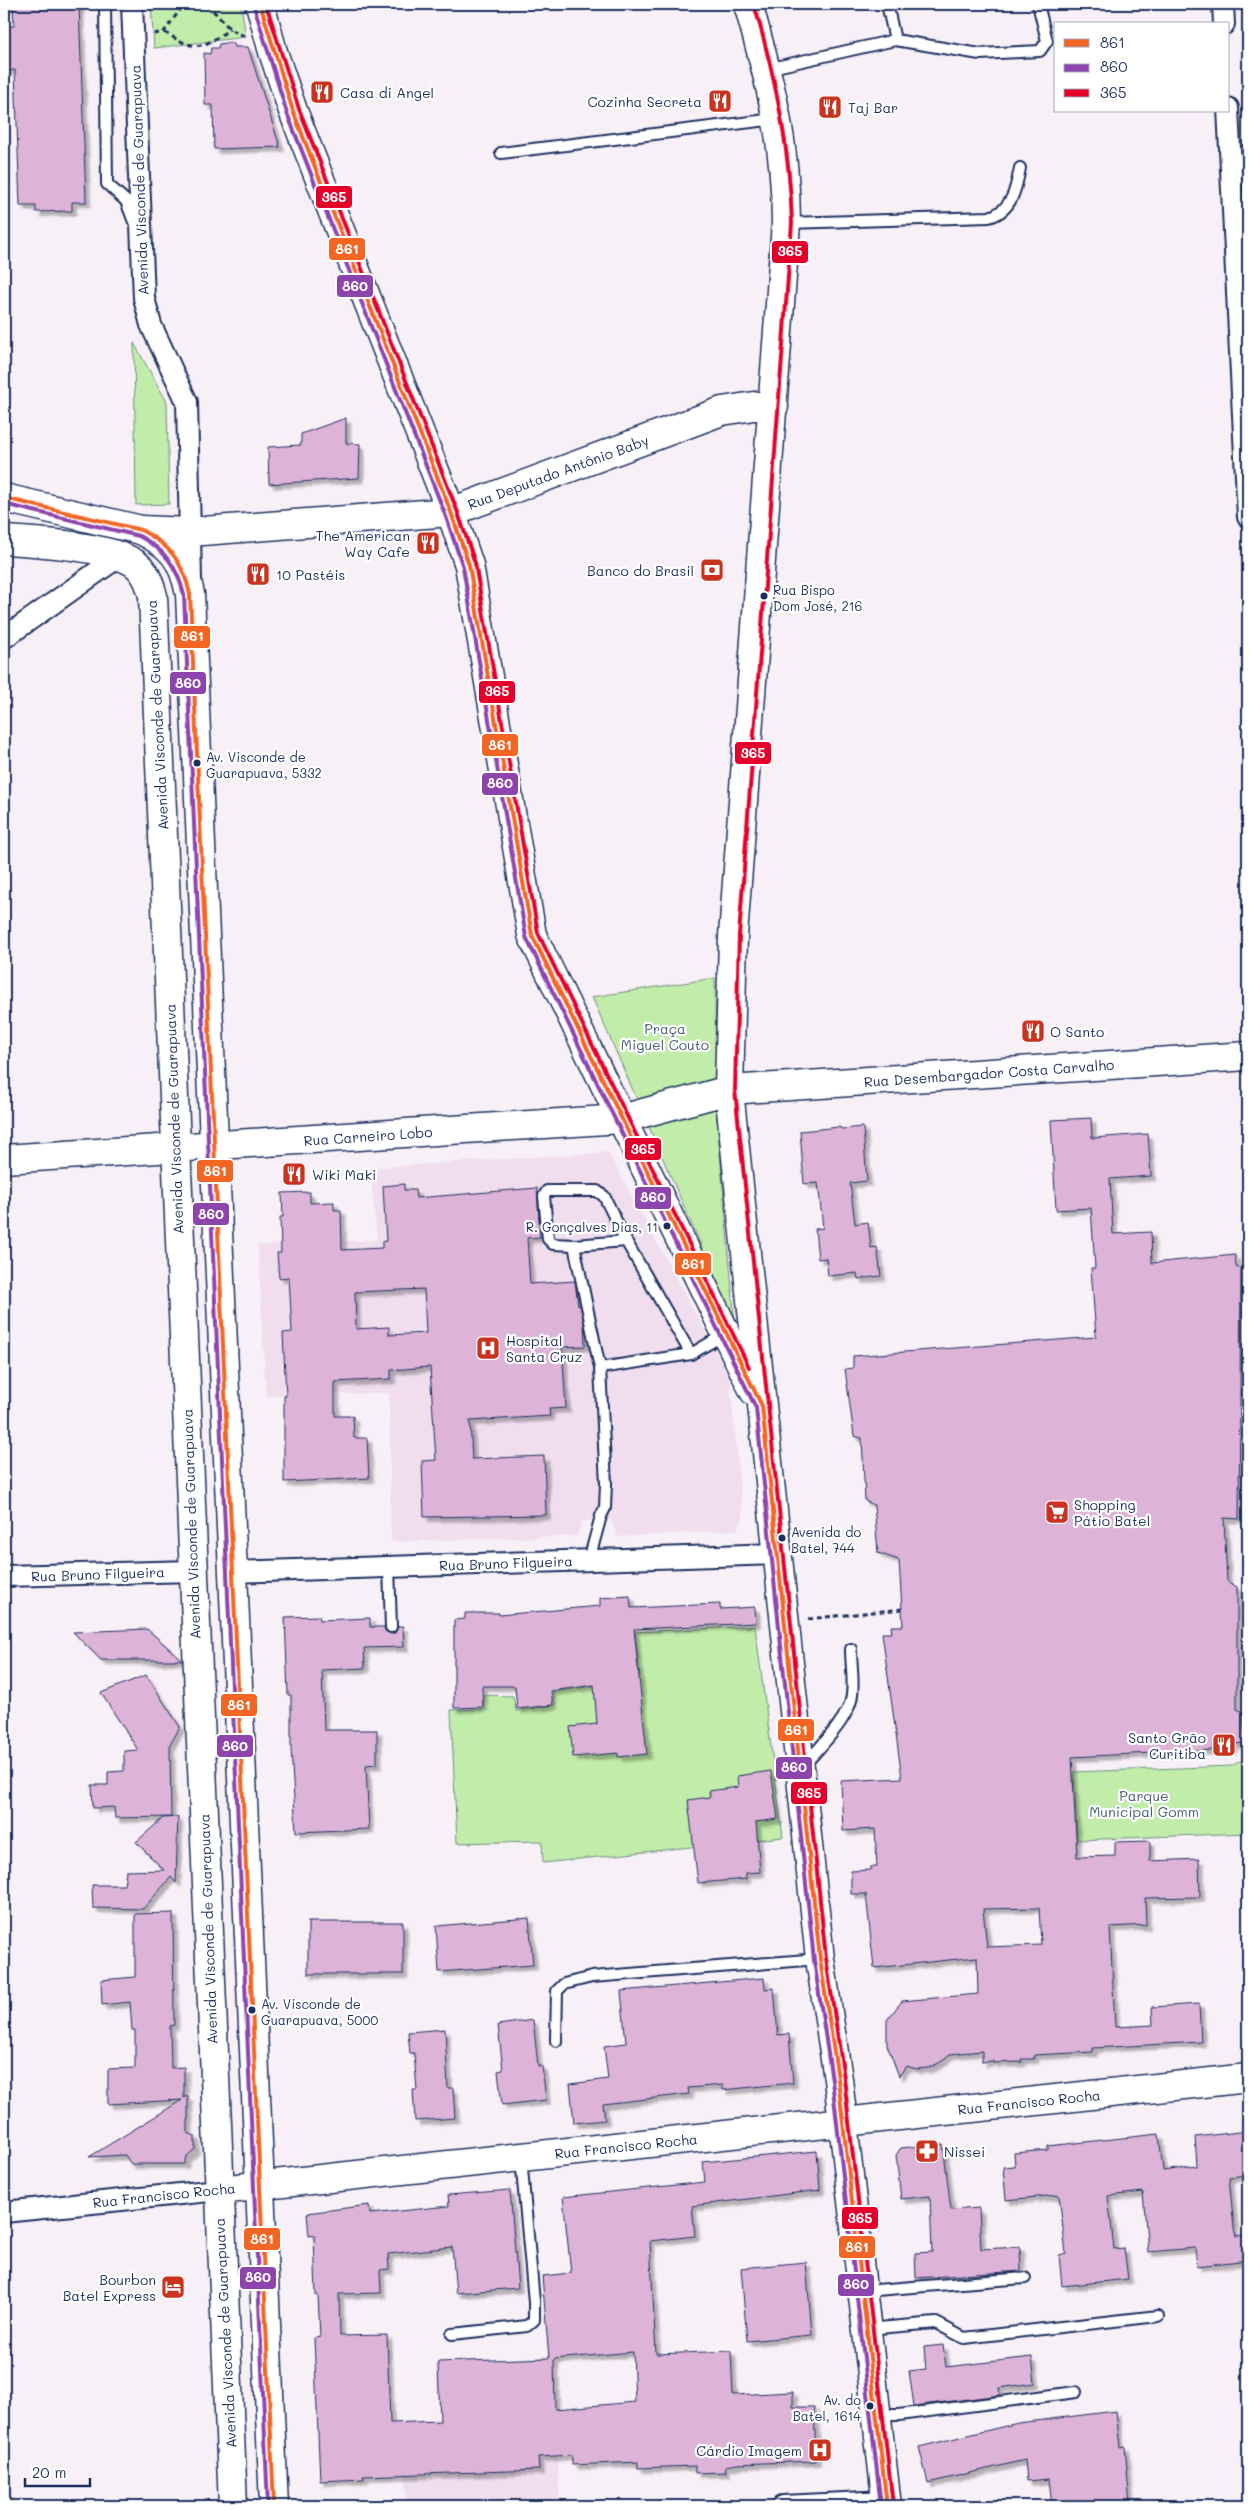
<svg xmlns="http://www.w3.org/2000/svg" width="1252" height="2510" font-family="Mali,sans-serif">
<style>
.built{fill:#f0deee}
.green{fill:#c1eca9;stroke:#6e8e84}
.building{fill:#deb3d8;stroke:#1b2f5e;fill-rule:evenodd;filter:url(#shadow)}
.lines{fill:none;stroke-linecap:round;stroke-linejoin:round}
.lane-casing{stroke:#1b2f5e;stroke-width:14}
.street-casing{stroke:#1b2f5e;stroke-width:24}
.secondary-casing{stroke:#1b2f5e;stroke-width:31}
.primary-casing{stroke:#1b2f5e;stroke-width:31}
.path{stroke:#1b2f5e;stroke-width:3;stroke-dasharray:5 4;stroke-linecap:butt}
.lane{stroke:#fff;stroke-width:10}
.street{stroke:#fff;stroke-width:20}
.secondary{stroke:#fff;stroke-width:28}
.primary{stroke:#fff;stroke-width:28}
.bus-1-casing{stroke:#fff;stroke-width:8}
.bus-2-casing{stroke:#fff;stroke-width:8}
.bus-3-casing{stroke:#fff;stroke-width:8}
.bus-1{stroke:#f26522;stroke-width:4}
.bus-2{stroke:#8e44ad;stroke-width:4}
.bus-3{stroke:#e4002b;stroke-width:4}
.bus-dot{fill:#1b2f5e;stroke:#fff;stroke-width:2}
.labels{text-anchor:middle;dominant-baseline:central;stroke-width:4.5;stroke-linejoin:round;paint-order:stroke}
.bus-label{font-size:13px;fill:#1b2f5e;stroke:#fff;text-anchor:start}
.poi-label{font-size:14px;fill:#1b2f5e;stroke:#fff;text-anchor:start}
.street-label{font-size:14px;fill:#1b2f5e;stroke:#fff}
.park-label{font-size:14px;fill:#445e71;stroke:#fff}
.line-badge{stroke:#fff;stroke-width:2}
.badge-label{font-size:14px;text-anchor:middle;font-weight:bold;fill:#fff}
</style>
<defs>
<filter id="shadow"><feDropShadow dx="4.5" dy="4.5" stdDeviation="1" flood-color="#0004"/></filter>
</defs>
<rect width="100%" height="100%" fill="#f8f0f7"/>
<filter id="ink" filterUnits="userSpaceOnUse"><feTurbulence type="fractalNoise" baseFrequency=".02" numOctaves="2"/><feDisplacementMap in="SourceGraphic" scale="10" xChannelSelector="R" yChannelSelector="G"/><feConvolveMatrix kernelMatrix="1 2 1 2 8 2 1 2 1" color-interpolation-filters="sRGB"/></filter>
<g filter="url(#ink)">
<g class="built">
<polygon points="608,1152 730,1377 743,1518 737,1530 618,1537 611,1520 583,1521 577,1536 391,1542 389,1393 266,1396 258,1245 377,1240 370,1168"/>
<polygon points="552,2356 560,2506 407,2506 403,2422 439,2419 436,2363"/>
</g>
<g class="green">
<polygon points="151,4 241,4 246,37 154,48"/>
<polygon points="134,343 167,402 169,504 136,505"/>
<polygon points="715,978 716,1108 735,1323 592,997"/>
<polygon points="755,1626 783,1837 543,1863 542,1841 457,1843 451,1710 483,1709 484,1695 513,1696 516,1711 555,1705 553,1692 593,1686 594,1681 640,1677 635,1632"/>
<polygon points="1248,1760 1248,1833 1077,1840 1074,1772 1232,1766 1240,1761"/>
</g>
<g class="building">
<polygon points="13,4 79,4 86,202 72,202 72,211 36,212 36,206 20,206 15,70 4,71 4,26 14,26"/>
<polygon points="233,42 235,47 248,47 280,147 214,149 213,105 205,105 204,53 210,54 211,48 218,48 219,44"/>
<polygon points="346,418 346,443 360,444 359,478 269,484 268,447 301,445 301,434"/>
<path d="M1091 1118 1092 1138 1148 1134 1151 1176 1110 1179 1113 1234 1151 1232 1152 1263 1235 1255 1236 1267 1241 1269 1239 1519 1224 1518 1227 1581 1237 1587V1709L1243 1712 1245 1743 1233 1744 1232 1749 1072 1757 1077 1857 1115 1856V1842L1150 1841V1861L1199 1859 1200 1897 1145 1898 1146 1925 1110 1927 1115 2027 1153 2025 1152 2007 1199 2004 1201 2042 1093 2048V2052L1034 2055V2059H1021L1022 2062 993 2063V2061L982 2062V2051L950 2054 939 2063 928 2068 917 2069 906 2066 899 2076 887 2045V2020L902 2001 978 1994 977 1957 874 1968 866 1894H851V1871L870 1870V1867H877L875 1829 843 1831 841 1781 902 1778 882 1633H892L891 1626H903L899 1560 878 1553 874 1505 865 1501 862 1438 854 1436 845 1369 853 1368V1356L1096 1337 1091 1268H1095L1091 1208 1056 1210 1051 1120ZM1039 1908 1041 1945 987 1947 983 1909Z"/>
<polygon points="840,1127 841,1129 863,1127 867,1181 850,1183 855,1224 868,1222 871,1248 877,1247 881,1276 858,1279 857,1273 828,1276 826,1258 818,1259 815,1229 823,1228 818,1183 804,1184 800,1131"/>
<path d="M404 1184V1190H415L416 1198 537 1188 540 1237 527 1238 530 1284 575 1281 578 1306 580 1305 584 1323 585 1346 562 1347 566 1408 549 1409 550 1416 470 1421 472 1459 544 1456 546 1515 424 1517 422 1461 436 1460 430 1367 391 1370V1379L335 1382V1416H353L354 1438H367L369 1478 284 1482V1396H286L283 1333 292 1332 289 1277 279 1278 277 1253H281L280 1217H283L282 1193 310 1192V1203L334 1202V1210H341L342 1250 382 1248V1242L386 1241 383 1186ZM424 1289 426 1333 389 1335V1327L356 1329 355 1292Z"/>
<polygon points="630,1596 631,1608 720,1604 720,1609 755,1607 756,1623 634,1629 647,1754 618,1757 618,1753 573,1757 570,1727 597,1724 594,1685 551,1691 553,1705 517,1709 515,1686 482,1686 483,1707 454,1708 454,1620 465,1619 465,1613 499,1613 499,1615 600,1606 600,1598"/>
<polygon points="319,1616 320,1620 370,1618 370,1627 384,1627 385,1631 391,1634 395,1633 398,1627 403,1626 404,1647 364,1648 365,1668 322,1670 324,1730 377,1730 377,1764 366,1765 369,1829 296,1832 291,1749 291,1695 288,1695 285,1617"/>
<polygon points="147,1629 182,1660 101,1660 73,1632"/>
<polygon points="146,1675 180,1727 170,1745 171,1817 115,1818 114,1807 93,1808 92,1785 108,1785 108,1772 124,1771 124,1751 138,1750 101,1693"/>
<polygon points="771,1771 778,1819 756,1822 760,1872 746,1873 746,1879 698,1883 688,1800 710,1797 709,1791 738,1787 737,1776"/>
<polygon points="178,1817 176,1883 171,1877 143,1909 93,1908 92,1885 124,1885 126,1871 164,1870 136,1842 163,1818"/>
<polygon points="173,1913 174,2025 170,2026 171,2068 184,2067 184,2098 188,2096 188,2133 195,2136 195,2149 186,2157 184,2164 131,2164 125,2155 89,2157 182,2100 108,2104 108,2069 135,2068 135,2030 132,2030 130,2002 102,2005 101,1980 135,1977 135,1914"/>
<polygon points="529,1918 533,1965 439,1972 436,1926"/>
<rect x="308" y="1922" width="95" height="52"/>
<polygon points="764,1978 765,1989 774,1988 778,2035 789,2034 793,2083 723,2090 723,2085 688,2088 689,2094 603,2104 605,2120 574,2123 570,2084 608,2079 604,2046 626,2043 621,1991"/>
<polygon points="533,2020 538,2066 542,2066 546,2100 502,2105 498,2071 503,2070 498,2025"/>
<polygon points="445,2029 448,2088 453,2088 455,2118 415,2121 413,2090 417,2090 414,2053 410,2053 408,2032"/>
<polygon points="1248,2131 1248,2175 1229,2177 1234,2228 1236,2236 1248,2235 1248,2260 1197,2266 1195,2248 1148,2252 1143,2192 1108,2196 1114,2249 1124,2248 1128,2279 1062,2286 1059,2255 1066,2254 1059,2195 1006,2200 1003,2167 1015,2166 1014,2153 1048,2150 1048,2146 1159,2134 1163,2171 1197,2166 1195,2137"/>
<polygon points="943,2144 951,2210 979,2208 981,2249 1020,2247 1021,2271 916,2278 915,2253 932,2252 930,2196 901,2199 896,2155 901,2148"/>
<path d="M817 2151 820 2190 692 2206 695 2236 650 2241 656 2354 731 2351 733 2395 793 2392V2407H814L816 2461 737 2464 725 2466 726 2472 695 2473V2466L638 2468V2462L572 2465V2455L538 2457 539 2470 363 2476 364 2479 320 2481 314 2338 320 2337 318 2295 316 2296 314 2235 309 2236 307 2213 369 2205 370 2214 449 2206 448 2195 510 2190 518 2288 456 2293 452 2247 388 2254 389 2269 380 2270 381 2293 339 2294 340 2336 387 2335 390 2423 440 2421 438 2362 549 2358 542 2276 571 2273 563 2197 705 2182 703 2162ZM633 2352 635 2402 555 2409 554 2359Z"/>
<polygon points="806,2262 812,2335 747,2341 741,2268"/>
<polygon points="943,2345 946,2367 1032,2357 1035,2383 999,2388 1000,2395 914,2406 909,2371 926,2369 924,2347"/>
<polygon points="1116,2411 1120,2447 1125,2446 1130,2506 1052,2506 1049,2479 1027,2481 1025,2460 928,2483 919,2447 1018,2423"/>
</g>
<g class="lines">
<g class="lane-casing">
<g id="lane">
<polyline points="105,4 107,184 126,201 134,222"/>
<polyline points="887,4 895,40"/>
<polyline points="767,69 895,40 980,54 1040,51 1047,41 1038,4"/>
<polyline points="501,153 775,119"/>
<path d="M787 223 989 217C1012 211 1016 189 1020 168"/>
<polyline points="626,1241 574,1245 553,1244 548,1239 544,1196 547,1191 597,1191 604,1196 626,1241 691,1354"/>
<polyline points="574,1245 600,1368 606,1484 605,1508 601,1516 589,1560"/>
<polyline points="600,1368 691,1354 725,1334"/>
<polyline points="389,1567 391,1627"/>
<path d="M804 1765C819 1748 850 1718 852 1695 854 1680 851 1664 851 1649"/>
<polyline points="556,2041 557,1991 564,1984 592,1977 819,1959"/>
<polyline points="864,2291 1025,2278"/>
<polyline points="867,2329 936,2323 964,2338 1158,2316"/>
<polyline points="452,2334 527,2326 534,2320 534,2302 521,2158"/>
<polyline points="876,2415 899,2415 1076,2392"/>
</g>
</g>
<g class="street-casing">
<g id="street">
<polyline points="132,4 144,298 151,325 187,402 191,580"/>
<polyline points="1223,4 1224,24"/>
<polyline points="1228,108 1248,517"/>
<polyline points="4,638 121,555"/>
<polyline points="233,1572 778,1554"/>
<polyline points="4,1576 193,1571"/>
<polyline points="4,2212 219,2190"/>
<polyline points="783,2506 886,2501"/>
</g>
</g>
<g class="secondary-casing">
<g id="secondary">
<polyline points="260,4 273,52 293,111 451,512 469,565 532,935 754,1391"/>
<path d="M748 4C770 81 786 141 786 223L733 936 729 1090 820 1959 838 2079 887 2506"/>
<polyline points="141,530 189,532 451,512 722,411 754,406 774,406"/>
<polyline points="4,1159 621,1119 729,1090 1248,1056"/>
<polyline points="219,2190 1248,2078"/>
</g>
</g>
<g class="primary-casing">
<g id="primary">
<path d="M4 498 141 530C173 546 183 559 190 594L274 2506"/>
<path d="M4 540C35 542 116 546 138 566 147 574 150 585 153 596L233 2506"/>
</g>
</g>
<g class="path">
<polyline points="186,4 195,6 202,4"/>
<polyline points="207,4 230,29 244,36"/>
<path d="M164 32C196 51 200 50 230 29"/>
<polyline points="154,34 164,32 184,4"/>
<polyline points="808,1619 902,1609"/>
</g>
<use href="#lane" class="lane"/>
<use href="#street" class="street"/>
<use href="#secondary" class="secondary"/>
<use href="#primary" class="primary"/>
<g class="bus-1-casing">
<g id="bus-1">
<polyline points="260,4 293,111 451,512 469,565 532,935 762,1406 820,1959 838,2079 887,2506"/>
<path d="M4 498 141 530C170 545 183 562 190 594L274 2506"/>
</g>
</g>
<g class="bus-2-casing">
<g id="bus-2">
<polyline points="254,6 287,113 445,514 463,567 526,937 756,1408 814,1960 832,2080 881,2506"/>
<path d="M4 504 139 536C165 550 177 566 184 595L268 2506"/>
</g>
</g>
<g class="bus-3-casing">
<g id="bus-3">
<polyline points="266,4 299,109 457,510 475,563 538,933 749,1367"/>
<path d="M754 4C775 76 790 147 792 223L739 936 735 1090 826 1958 844 2078 893 2505"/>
</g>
</g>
<use href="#bus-1" class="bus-1"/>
<use href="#bus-2" class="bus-2"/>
<use href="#bus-3" class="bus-3"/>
</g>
</g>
<defs>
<g id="restaurant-square" transform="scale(1.25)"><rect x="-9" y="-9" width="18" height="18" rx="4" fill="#c8321e" stroke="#fff"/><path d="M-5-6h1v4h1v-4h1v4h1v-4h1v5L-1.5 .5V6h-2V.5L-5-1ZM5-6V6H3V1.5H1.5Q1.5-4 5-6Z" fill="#fff"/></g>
<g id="bank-square" transform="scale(1.25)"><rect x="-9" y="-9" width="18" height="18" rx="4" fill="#c8321e" stroke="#fff"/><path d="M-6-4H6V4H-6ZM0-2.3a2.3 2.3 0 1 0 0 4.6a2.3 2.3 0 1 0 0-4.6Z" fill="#fff"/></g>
<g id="hospital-square" transform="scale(1.25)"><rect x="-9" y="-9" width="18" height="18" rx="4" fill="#c8321e" stroke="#fff"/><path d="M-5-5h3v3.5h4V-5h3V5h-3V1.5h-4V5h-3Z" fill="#fff"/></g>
<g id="supermarket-square" transform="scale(1.25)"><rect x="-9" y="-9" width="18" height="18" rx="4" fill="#c8321e" stroke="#fff"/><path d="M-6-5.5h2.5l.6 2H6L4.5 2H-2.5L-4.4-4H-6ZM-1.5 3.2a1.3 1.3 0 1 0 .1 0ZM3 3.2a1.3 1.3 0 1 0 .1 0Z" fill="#fff"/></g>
<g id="pharmacy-square" transform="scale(1.25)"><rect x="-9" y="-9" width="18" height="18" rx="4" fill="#c8321e" stroke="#fff"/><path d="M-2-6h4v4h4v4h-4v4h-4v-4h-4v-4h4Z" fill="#fff"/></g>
<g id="hotel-square" transform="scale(1.25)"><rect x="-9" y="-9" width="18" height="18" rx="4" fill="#c8321e" stroke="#fff"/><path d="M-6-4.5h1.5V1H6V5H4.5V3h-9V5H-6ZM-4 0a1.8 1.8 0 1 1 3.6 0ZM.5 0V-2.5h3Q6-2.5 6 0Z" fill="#fff"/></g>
</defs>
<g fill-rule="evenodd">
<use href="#restaurant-square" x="322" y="92"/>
<use href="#restaurant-square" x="720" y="101"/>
<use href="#restaurant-square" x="830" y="107"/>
<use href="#restaurant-square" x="428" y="543"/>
<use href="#bank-square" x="712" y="570"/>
<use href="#restaurant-square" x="258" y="574"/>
<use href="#restaurant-square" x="1033" y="1031"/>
<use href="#restaurant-square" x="294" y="1174"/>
<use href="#hospital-square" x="488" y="1348"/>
<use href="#supermarket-square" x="1057" y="1512"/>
<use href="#restaurant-square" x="1224" y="1745"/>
<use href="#pharmacy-square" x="927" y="2151"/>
<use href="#hotel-square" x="173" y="2287"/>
<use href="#hospital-square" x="820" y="2450"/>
</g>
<g class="bus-dot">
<circle cx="764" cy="596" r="4.5"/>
<circle cx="197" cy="763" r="4.5"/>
<circle cx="667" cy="1226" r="4.5"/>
<circle cx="782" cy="1538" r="4.5"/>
<circle cx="252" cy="2010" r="4.5"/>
<circle cx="870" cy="2406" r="4.5"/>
</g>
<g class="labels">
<g class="bus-label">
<text x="773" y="589">Rua Bispo<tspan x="773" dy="16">Dom José, 216</tspan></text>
<text x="206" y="756">Av. Visconde de<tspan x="206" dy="16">Guarapuava, 5332</tspan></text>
<text x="658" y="1226" text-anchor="end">R. Gonçalves Dias, 11</text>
<text x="791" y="1531">Avenida do<tspan x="791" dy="16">Batel, 744</tspan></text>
<text x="261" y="2003">Av. Visconde de<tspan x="261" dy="16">Guarapuava, 5000</tspan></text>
<text x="861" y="2399" text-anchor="end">Av. do<tspan x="861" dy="16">Batel, 1614</tspan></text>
</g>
<g class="poi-label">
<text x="340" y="92">Casa di Angel</text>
<text x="702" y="101" text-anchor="end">Cozinha Secreta</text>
<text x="848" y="107">Taj Bar</text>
<text x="410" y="535" text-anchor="end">The American<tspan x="410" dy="16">Way Cafe</tspan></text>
<text x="694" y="570" text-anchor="end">Banco do Brasil</text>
<text x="276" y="574">10 Pastéis</text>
<text x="1050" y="1031">O Santo</text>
<text x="312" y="1174">Wiki Maki</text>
<text x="506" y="1340">Hospital<tspan x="506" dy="16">Santa Cruz</tspan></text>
<text x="1074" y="1504">Shopping<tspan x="1074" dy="16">Pátio Batel</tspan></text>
<text x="1206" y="1737" text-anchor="end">Santo Grão<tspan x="1206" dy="16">Curitiba</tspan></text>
<text x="944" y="2151">Nissei</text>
<text x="156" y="2279" text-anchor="end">Bourbon<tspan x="156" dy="16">Batel Express</tspan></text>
<text x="802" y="2450" text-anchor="end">Cárdio Imagem</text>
</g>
<g class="street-label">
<text transform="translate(139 180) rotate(-92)">Avenida Visconde de Guarapuava</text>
<text transform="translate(558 472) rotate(-20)">Rua Deputado Antônio Baby</text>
<text transform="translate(157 715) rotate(-93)">Avenida Visconde de Guarapuava</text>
<text transform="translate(989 1073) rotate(-4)">Rua Desembargador Costa Carvalho</text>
<text transform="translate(174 1119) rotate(-92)">Avenida Visconde de Guarapuava</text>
<text transform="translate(368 1136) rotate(-4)">Rua Carneiro Lobo</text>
<text transform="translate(191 1524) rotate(-92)">Avenida Visconde de Guarapuava</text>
<text transform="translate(506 1563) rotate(-2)">Rua Bruno Filgueira</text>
<text transform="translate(98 1574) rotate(-2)">Rua Bruno Filgueira</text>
<text transform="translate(208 1929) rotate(-92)">Avenida Visconde de Guarapuava</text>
<text transform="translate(1029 2102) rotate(-6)">Rua Francisco Rocha</text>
<text transform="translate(626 2146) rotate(-6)">Rua Francisco Rocha</text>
<text transform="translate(164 2195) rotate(-6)">Rua Francisco Rocha</text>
<text transform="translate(225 2333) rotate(-93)">Avenida Visconde de Guarapuava</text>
</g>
<g class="park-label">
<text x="665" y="1028">Praça<tspan x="665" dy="16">Miguel Couto</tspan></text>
<text x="1144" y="1795">Parque<tspan x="1144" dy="16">Municipal Gomm</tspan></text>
</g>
</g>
<g class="line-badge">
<rect x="315" y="185" width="38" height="24" rx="5" fill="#e4002b"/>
<rect x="328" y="237" width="38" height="24" rx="5" fill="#f26522"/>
<rect x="771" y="240" width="38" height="24" rx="5" fill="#e4002b"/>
<rect x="336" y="274" width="38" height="24" rx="5" fill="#8e44ad"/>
<rect x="173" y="625" width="38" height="24" rx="5" fill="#f26522"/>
<rect x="169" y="671" width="38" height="24" rx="5" fill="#8e44ad"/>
<rect x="478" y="680" width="38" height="24" rx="5" fill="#e4002b"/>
<rect x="481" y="733" width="38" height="24" rx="5" fill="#f26522"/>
<rect x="734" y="741" width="38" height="24" rx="5" fill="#e4002b"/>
<rect x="481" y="772" width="38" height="24" rx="5" fill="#8e44ad"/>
<rect x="624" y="1137" width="38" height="24" rx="5" fill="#e4002b"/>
<rect x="196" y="1159" width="38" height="24" rx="5" fill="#f26522"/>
<rect x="634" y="1186" width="38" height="24" rx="5" fill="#8e44ad"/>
<rect x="192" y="1202" width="38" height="24" rx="5" fill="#8e44ad"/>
<rect x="674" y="1252" width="38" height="24" rx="5" fill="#f26522"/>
<rect x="220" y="1693" width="38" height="24" rx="5" fill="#f26522"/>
<rect x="777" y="1718" width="38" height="24" rx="5" fill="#f26522"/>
<rect x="216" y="1734" width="38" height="24" rx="5" fill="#8e44ad"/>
<rect x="775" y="1756" width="38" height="24" rx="5" fill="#8e44ad"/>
<rect x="790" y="1781" width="38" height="24" rx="5" fill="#e4002b"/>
<rect x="841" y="2206" width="38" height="24" rx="5" fill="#e4002b"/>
<rect x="243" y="2227" width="38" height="24" rx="5" fill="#f26522"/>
<rect x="838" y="2235" width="38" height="24" rx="5" fill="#f26522"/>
<rect x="239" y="2266" width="38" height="24" rx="5" fill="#8e44ad"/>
<rect x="837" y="2273" width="38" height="24" rx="5" fill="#8e44ad"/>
</g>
<g class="badge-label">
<text x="334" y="202">365</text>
<text x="347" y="254">861</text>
<text x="790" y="256">365</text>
<text x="355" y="291">860</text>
<text x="192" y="641">861</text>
<text x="188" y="688">860</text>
<text x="497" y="696">365</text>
<text x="500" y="750">861</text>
<text x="753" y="758">365</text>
<text x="500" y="788">860</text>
<text x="643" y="1154">365</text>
<text x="215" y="1176">861</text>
<text x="653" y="1202">860</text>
<text x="211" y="1219">860</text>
<text x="693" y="1269">861</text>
<text x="239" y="1710">861</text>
<text x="796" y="1735">861</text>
<text x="235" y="1751">860</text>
<text x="794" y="1772">860</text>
<text x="809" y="1798">365</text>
<text x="860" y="2223">365</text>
<text x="262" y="2244">861</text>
<text x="857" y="2252">861</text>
<text x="258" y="2282">860</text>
<text x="856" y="2289">860</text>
</g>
<rect width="1252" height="2510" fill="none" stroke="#fff" stroke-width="20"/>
<rect x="10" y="10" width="1232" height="2490" fill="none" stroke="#1b2f5e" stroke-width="2" filter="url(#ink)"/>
<rect x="1054" y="22" width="175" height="90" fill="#ffffff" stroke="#a4acbf"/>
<rect x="1064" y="39" width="25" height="8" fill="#f26522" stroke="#a4acbf"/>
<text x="1100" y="48" font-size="15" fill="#1b2f5e">861</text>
<rect x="1064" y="64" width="25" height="8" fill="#8e44ad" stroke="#a4acbf"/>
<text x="1100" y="72" font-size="15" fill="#1b2f5e">860</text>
<rect x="1064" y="89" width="25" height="8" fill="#e4002b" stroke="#a4acbf"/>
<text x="1100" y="98" font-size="15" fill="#1b2f5e">365</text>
<path d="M25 2478v8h65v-8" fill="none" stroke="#1b2f5e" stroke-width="2.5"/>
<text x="32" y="2478" font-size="15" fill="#1b2f5e" stroke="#ffffff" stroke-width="4" paint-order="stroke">20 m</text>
</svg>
